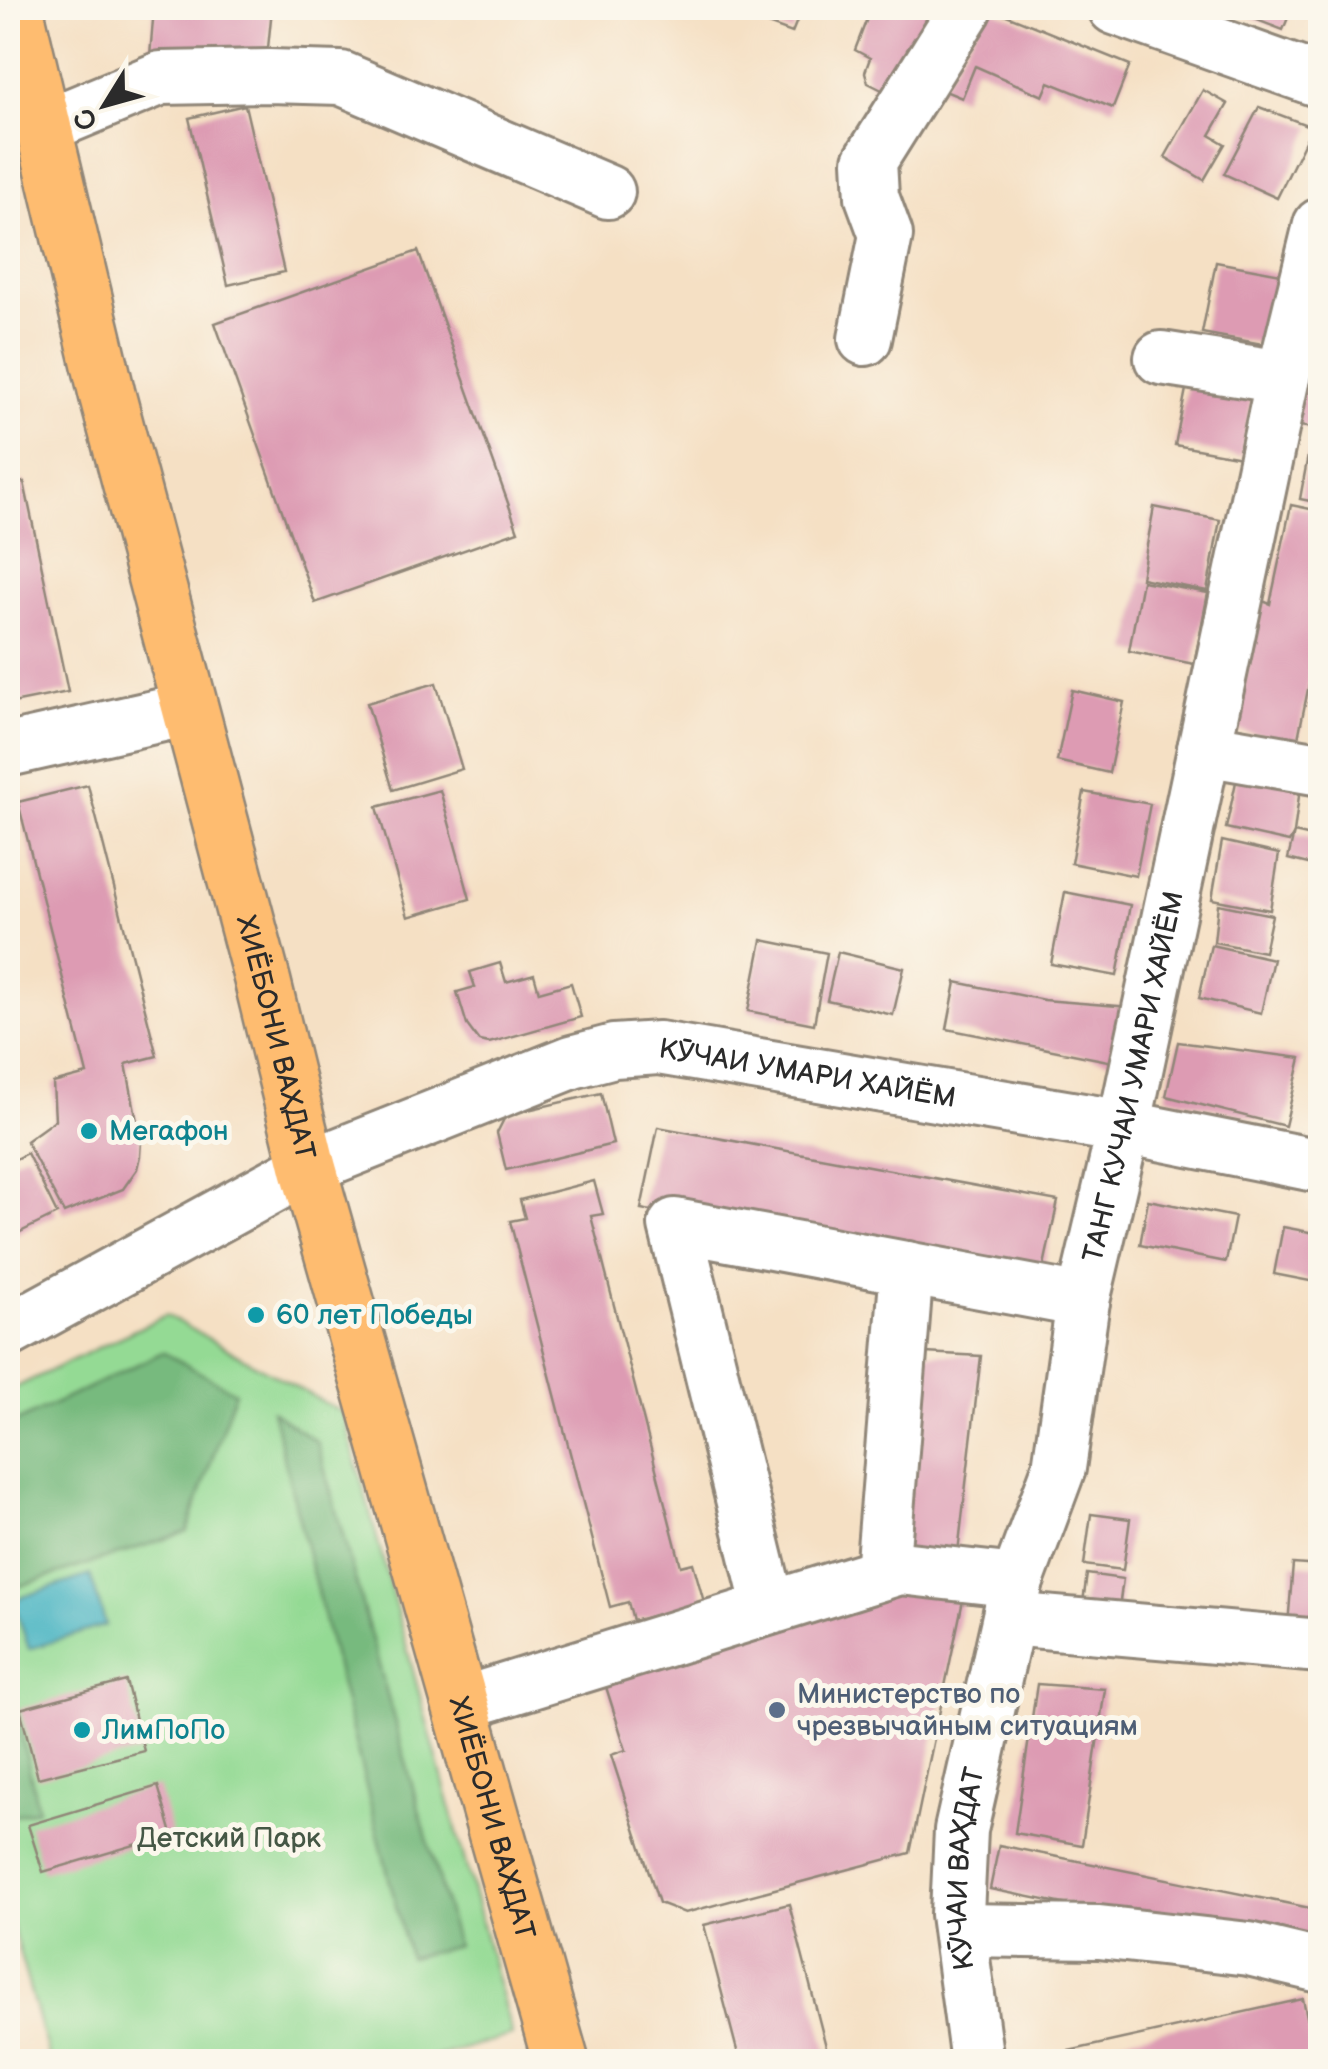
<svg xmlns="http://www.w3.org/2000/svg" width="1328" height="2069" font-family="'Balsamiq Sans',sans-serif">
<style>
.green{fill:#94da94;stroke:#608260;stroke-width:2.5}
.forest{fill:#77ba7e;stroke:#517254;stroke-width:2.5}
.water{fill:#46b4c2;stroke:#387076;stroke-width:2.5}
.building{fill:#dd9bb3}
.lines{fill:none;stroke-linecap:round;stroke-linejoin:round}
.minor-casing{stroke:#908678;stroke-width:58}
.major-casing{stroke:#908678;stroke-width:60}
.minor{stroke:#fff;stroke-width:52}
.major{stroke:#febc70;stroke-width:55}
.culture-dot{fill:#0f9aa8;stroke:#fbf7ec;stroke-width:4}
.service-dot{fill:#5c6f8a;stroke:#fbf7ec;stroke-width:4}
.labels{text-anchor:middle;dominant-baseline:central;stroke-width:10;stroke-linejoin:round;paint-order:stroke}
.street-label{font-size:28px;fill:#2b2b2b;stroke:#fbf7ec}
.culture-label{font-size:28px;fill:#0d838f;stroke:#fbf7ec;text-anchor:start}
.service-label{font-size:28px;fill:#4e5e75;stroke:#fbf7ec;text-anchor:start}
.park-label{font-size:28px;fill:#455745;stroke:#fbf7ec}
</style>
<rect width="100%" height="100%" fill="#fbf7ec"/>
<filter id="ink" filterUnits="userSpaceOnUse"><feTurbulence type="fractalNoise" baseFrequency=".01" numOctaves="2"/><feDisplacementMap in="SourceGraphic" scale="20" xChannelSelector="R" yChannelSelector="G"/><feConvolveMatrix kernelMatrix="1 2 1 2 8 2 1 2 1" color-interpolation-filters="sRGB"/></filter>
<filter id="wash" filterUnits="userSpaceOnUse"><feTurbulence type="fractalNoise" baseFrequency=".0048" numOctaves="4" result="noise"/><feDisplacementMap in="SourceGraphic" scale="40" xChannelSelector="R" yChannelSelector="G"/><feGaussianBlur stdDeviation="2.25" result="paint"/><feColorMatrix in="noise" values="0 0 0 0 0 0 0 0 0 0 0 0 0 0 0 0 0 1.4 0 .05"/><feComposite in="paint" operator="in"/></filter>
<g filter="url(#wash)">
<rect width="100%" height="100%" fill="#f5e0c4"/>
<polygon class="green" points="166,1315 343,1413 512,2035 420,2061 50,2061 8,1912 8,1391"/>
<g class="forest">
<polygon points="163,1352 235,1392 187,1532 8,1590 8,1426"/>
<polygon points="272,1411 317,1442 457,1946 409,1958"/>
<polygon points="8,1672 38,1809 10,1817 8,1806"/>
</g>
<polygon class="water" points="90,1575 106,1625 29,1649 13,1600"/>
<g id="blocks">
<g class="building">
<polygon points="154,8 272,8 266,68 150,56"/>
<polygon points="724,8 802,8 792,33"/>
<polygon points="871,8 954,8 888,93 868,83 865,72 870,58 855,50"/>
<polygon points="989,8 1130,65 1113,108 1049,82 1043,96 975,66 962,98 940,89"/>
<polygon points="1226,8 1292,8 1283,30"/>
<polygon points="1203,90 1228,104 1210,135 1225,144 1204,180 1165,157"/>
<polygon points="245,105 284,272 228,285 189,118"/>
<polygon points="1259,107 1312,127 1277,198 1224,174"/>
<polygon points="418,251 518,531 315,603 215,323"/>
<polygon points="1216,262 1281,274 1268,345 1202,333"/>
<polygon points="1320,323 1320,503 1300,499 1313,428 1293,425"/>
<polygon points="1189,374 1254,386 1241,457 1175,445"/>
<polygon points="24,482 68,692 8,704 8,485"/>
<polygon points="1291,505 1320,511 1320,660 1314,660 1297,743 1233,729 1263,601 1270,604"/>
<polygon points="1154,507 1220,520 1207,591 1141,578"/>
<polygon points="1142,581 1208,593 1194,664 1129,651"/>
<polygon points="436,683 462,769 393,790 367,703"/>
<polygon points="1072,690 1124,702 1109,773 1057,761"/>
<polygon points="1239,768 1301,781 1294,833 1289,842 1226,828"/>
<polygon points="88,785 157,1056 126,1064 141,1142 140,1156 137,1169 123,1189 64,1213 26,1141 55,1120 53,1083 87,1074 18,802"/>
<polygon points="440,790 470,899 408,917 377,807"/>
<polygon points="1084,792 1150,804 1136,876 1071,863"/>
<polygon points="1294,833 1320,839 1320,867 1288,859"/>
<polygon points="1222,841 1279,854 1270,910 1212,899"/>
<polygon points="1065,892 1130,905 1117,976 1051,964"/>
<polygon points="1218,904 1272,915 1264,952 1214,942"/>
<polygon points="762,940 827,953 814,1024 748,1011"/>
<polygon points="1211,945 1273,959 1261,1013 1199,998"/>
<polygon points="838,952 904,968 893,1015 827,1000"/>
<polygon points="500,963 506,982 534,974 539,992 571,983 581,1017 489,1043 479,1041 467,1025 457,992 475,987 470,972"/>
<polygon points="956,982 1044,1000 1130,1007 1118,1063 947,1029"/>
<polygon points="1178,1042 1301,1058 1285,1126 1166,1096"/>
<polygon points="601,1093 613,1144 506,1170 497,1133 506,1115"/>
<polygon points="658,1127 1058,1201 1040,1284 641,1209"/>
<polygon points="27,1153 57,1214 8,1238 8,1163"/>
<polygon points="594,1181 603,1214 591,1216 681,1566 693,1563 704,1602 633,1621 628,1602 610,1607 510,1221 525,1218 520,1200"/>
<polygon points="1148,1200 1235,1217 1226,1262 1140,1245"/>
<polygon points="1283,1227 1320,1234 1320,1283 1274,1274"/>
<polygon points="906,1352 981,1356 957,1561 887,1553"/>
<polygon points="1091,1514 1130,1519 1123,1570 1084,1565"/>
<polygon points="1293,1564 1320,1566 1320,1640 1287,1637"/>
<polygon points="1087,1574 1123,1579 1117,1622 1081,1616"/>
<polygon points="920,1576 966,1586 910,1853 685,1913 659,1903 611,1755 626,1750 601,1671"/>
<polygon points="126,1681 144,1751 38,1778 20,1709"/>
<polygon points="1037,1684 1105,1689 1082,1845 1015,1833"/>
<polygon points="158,1786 172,1834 43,1872 28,1825"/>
<polygon points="999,1845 1320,1910 1320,1956 990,1889"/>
<polygon points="789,1904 830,2062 740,2062 704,1925"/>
<polygon points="1303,1999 1317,2062 1028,2062 1028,2060"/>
</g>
</g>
</g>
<g filter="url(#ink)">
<use href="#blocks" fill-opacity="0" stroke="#908678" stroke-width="2.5"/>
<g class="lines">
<g class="minor-casing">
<g id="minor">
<polyline points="1115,8 1320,81"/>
<polyline points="43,127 161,78 269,76 341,78 608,192"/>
<polyline points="865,339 886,235 872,197 870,161 966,8"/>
<polyline points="1161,358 1283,377"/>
<polyline points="1204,749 1320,769"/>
<polyline points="8,750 189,709"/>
<path id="s1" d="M8 1331 308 1167 572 1062 614 1051 659 1048 1124 1127 1320 1166"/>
<polyline points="882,1573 907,1268"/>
<polyline points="769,1608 675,1225 1083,1301"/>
<polyline points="1009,1619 1320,1646"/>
<polyline points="460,1704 900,1568 1017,1581"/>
<polyline points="960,1930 1099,1932 1249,1949 1320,1966"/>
<path id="s2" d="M977 2062 957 1914 961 1830 1017 1581 1059 1468 1083 1301 1124 1127 1283 377 1320 225"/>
</g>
</g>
<g class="major-casing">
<g id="major">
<path id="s3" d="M15 8 107 394 263 983 308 1167 561 2062"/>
</g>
</g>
<use href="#minor" class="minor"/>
<use href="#major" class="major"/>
</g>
</g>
<g class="culture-dot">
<circle cx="89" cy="1131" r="10"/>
<circle cx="256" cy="1315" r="10"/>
<circle cx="82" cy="1730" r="10"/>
</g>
<circle class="service-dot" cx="777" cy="1710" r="10"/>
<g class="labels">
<g class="street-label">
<text stroke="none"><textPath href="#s3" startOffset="1062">ХИЁБОНИ ВАҲДАТ</textPath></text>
<text stroke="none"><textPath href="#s1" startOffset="865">КӮЧАИ УМАРИ ХАЙЁМ</textPath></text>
<text stroke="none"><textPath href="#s2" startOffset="1008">ТАНГ КУЧАИ УМАРИ ХАЙЁМ</textPath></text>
<text stroke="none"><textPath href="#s3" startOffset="1872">ХИЁБОНИ ВАҲДАТ</textPath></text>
<text stroke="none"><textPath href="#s2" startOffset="195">КӮЧАИ ВАҲДАТ</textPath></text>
</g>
<g class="culture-label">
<text x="109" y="1131">Мегафон</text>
<text x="276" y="1315">60 лет Победы</text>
<text x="102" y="1730">ЛимПоПо</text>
</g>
<g class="service-label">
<text x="797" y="1694">Министерство по<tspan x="797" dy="32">чрезвычайным ситуациям</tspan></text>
</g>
<g class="park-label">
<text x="229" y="1838">Детский Парк</text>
</g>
</g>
<rect width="1328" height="2069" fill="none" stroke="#fbf7ec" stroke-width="40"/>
<g transform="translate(105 105) rotate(233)" stroke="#fbf7ec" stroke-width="8" paint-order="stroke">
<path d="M0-8L18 38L0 25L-18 38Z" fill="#2b2b2b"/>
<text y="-15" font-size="28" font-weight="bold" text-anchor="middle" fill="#2b2b2b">С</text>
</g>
</svg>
